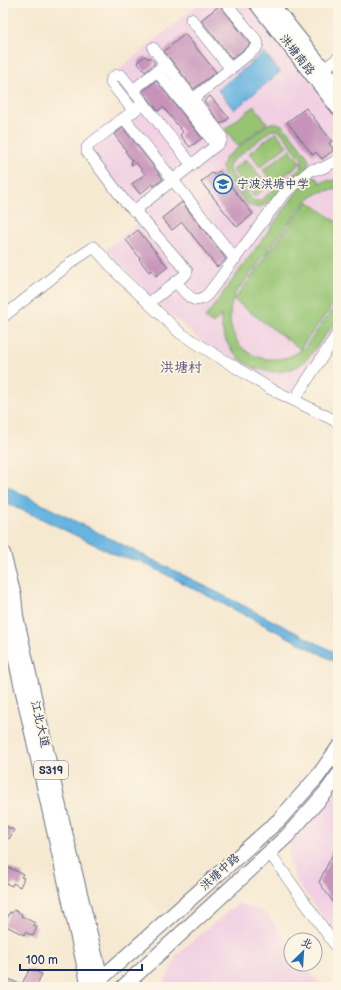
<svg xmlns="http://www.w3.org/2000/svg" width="341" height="990" font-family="'Balsamiq Sans','LXGW WenKai TC',sans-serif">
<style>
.built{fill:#f1d0e3}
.green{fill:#96c472;stroke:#587a68;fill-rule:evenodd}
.water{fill:#66b4e0;stroke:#40729f}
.building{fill:#c693b9}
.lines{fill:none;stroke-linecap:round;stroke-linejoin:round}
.minor-casing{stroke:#687086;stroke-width:12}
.major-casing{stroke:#687086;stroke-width:16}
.minor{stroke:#fff;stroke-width:11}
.major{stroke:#fff;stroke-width:14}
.labels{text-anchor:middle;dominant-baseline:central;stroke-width:3.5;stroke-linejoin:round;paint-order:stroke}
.shield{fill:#fcf5e5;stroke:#5e6a86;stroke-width:1}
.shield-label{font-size:11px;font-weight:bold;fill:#1b2f5e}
.street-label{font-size:12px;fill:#1b2f5e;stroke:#fcf5e5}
.poi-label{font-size:12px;fill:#1b2f5e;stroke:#fcf5e5;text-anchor:start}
.quarter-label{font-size:14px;fill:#57527e;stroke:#fcf5e5}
</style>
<rect width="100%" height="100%" fill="#fcf5e5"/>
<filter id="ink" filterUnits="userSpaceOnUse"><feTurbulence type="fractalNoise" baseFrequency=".025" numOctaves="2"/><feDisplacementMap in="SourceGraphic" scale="8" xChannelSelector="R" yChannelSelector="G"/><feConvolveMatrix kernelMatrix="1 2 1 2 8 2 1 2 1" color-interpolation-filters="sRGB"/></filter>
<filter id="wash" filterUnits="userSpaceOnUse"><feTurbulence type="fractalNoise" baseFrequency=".012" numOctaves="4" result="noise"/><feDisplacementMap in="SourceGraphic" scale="16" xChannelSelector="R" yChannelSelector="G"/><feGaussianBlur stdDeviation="0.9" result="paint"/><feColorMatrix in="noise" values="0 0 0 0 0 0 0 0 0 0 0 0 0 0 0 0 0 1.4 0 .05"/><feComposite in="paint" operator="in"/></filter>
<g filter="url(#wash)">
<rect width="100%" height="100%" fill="#f6e9d1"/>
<g class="built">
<polygon points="200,3 247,3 338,116 338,328 293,394 197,338 160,305 106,249 138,223 79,144 128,109 105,81"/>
<polygon points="338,782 338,936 300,886 289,863 290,841"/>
<polygon points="238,903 266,913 291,947 291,964 304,964 322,987 162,987 177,954"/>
</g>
<g class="green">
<polygon points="254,106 267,123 238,146 225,129"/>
<path d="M271 123C275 123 280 123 283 126 286 128 307 155 308 158 310 163 307 169 305 173L264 205 260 207H255L247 204 224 174 222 167 225 158 268 124ZM273 130H277L280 131 302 159V166L300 169 261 200 255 201 251 199 230 172C228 168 229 166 231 162L270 131Z"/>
<polygon points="276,132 287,146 260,167 249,153"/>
<polygon points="290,149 301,163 274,184 263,170"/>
<polygon points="246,159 268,185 254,197 232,170"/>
<path d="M310 174 320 181 319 183 326 181 338 180V190C326 189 316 193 306 201L235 294C222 322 235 356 268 359 278 360 289 358 298 352 306 347 311 339 316 332 323 322 331 312 338 302 338 306 339 313 338 317 337 322 325 335 322 340 315 348 309 359 300 365 263 386 219 356 221 315L213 324 205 318Z"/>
<polygon points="308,201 338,223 338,298 300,349 234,300"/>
</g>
<g class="water">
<polygon points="264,52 280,72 234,110 218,90"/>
<polygon points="3,484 59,513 181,574 338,654 338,663 140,561 118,556 38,517 3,502"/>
</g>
<g id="blocks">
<g class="building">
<polygon points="220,5 250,44 232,59 201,20"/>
<polygon points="185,34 216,72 194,89 164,51"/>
<polygon points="145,56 148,59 150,57 155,63 145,72 137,62"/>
<polygon points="156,81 202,138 190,147 180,135 183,132 163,107 158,111 143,91"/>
<polygon points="210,96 229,118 221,124 204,101"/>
<polygon points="306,108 332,141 329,143 334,150 322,159 316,152 313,155 287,122"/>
<polygon points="123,128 163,179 154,186 152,184 140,194 132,184 145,174 136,163 131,165 132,160 125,151 126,150 114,134"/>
<polygon points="219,171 253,214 237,227 201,182 212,173 214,175"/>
<polygon points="182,202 226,259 223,262 217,267 182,222 172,230 162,218"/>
<polygon points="138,230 168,267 156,276 152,270 149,272 139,259 140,258 126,240"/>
<polygon points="3,825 14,830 9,839 3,835"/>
<polygon points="338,843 338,909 319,882"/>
<polygon points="3,865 23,874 21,877 24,878 20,887 13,883 12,886 3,882"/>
<polygon points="14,910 22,914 21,916 35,923 34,926 37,927 33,936 25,932 24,935 4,925 10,912 12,913"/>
<polygon points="30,969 42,974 36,987 3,987 3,976 21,985"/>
</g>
</g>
</g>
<g filter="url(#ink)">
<use href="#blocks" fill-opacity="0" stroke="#687086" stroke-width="1"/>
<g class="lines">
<g class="minor-casing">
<g id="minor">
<polyline points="191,19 231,69"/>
<polyline points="324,69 338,58"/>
<polyline points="157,71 216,145"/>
<polyline points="133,90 162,67"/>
<polyline points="193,99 256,48 258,44 257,41 226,3"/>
<polyline points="144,103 90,144 87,148 87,152 126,203 136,212 187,271 186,274 149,303"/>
<polyline points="134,111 111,83 112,78 117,75 121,75 192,165"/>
<polyline points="124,118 235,259"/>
<polyline points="134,211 219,143 222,139 221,135 153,48"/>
<path d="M176 282C186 293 194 308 208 294L282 196 291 187 311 170 323 168 334 162 338 159"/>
<polyline points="3,317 73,261 94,247 120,276 180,333 269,388 338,422"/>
<polyline points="294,400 338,333"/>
<polyline points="269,852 338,949"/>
</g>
</g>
<g class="major-casing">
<g id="major">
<polyline points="256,3 338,108"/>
<polyline points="271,3 338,87"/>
<polyline points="3,553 14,596 16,616 62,820 103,987"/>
<polyline points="3,609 7,621 89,987"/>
<polyline points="95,984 279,820 318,776 338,748"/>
<polyline points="123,987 287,836 326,792 338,775"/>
</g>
</g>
<use href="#minor" class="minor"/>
<use href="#major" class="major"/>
</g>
</g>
<defs>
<g id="school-ring" transform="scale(1)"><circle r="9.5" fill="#fcf5e5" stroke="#1f6fb2" stroke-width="1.5"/><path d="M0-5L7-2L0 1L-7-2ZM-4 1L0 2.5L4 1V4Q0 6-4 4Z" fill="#1f6fb2"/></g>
</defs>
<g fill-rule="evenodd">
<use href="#school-ring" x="223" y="184"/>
</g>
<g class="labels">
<rect class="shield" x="34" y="761" width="34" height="18" rx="3"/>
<g class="shield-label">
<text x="51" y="770">S319</text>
</g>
<g class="street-label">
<text transform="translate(297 55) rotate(52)">洪塘南路</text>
<text transform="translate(40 724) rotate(77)">江北大道</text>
<text transform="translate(220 872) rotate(-42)">洪塘中路</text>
</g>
<g class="poi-label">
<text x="237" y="184">宁波洪塘中学</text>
</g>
<g class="quarter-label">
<text x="181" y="367">洪塘村</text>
</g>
</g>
<rect width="341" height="990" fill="none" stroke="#fcf5e5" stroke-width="16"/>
<g transform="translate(303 952) rotate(25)"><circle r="19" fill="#fcf5e5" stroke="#a2a6af"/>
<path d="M0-3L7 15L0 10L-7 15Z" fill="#1f6fb2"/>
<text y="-6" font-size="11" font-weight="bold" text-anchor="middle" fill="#1b2f5e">北</text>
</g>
<path d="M20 964v6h122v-6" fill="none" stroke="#1b2f5e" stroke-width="2"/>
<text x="26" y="964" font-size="12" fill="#1b2f5e" stroke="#fcf5e5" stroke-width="3" paint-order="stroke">100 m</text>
</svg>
